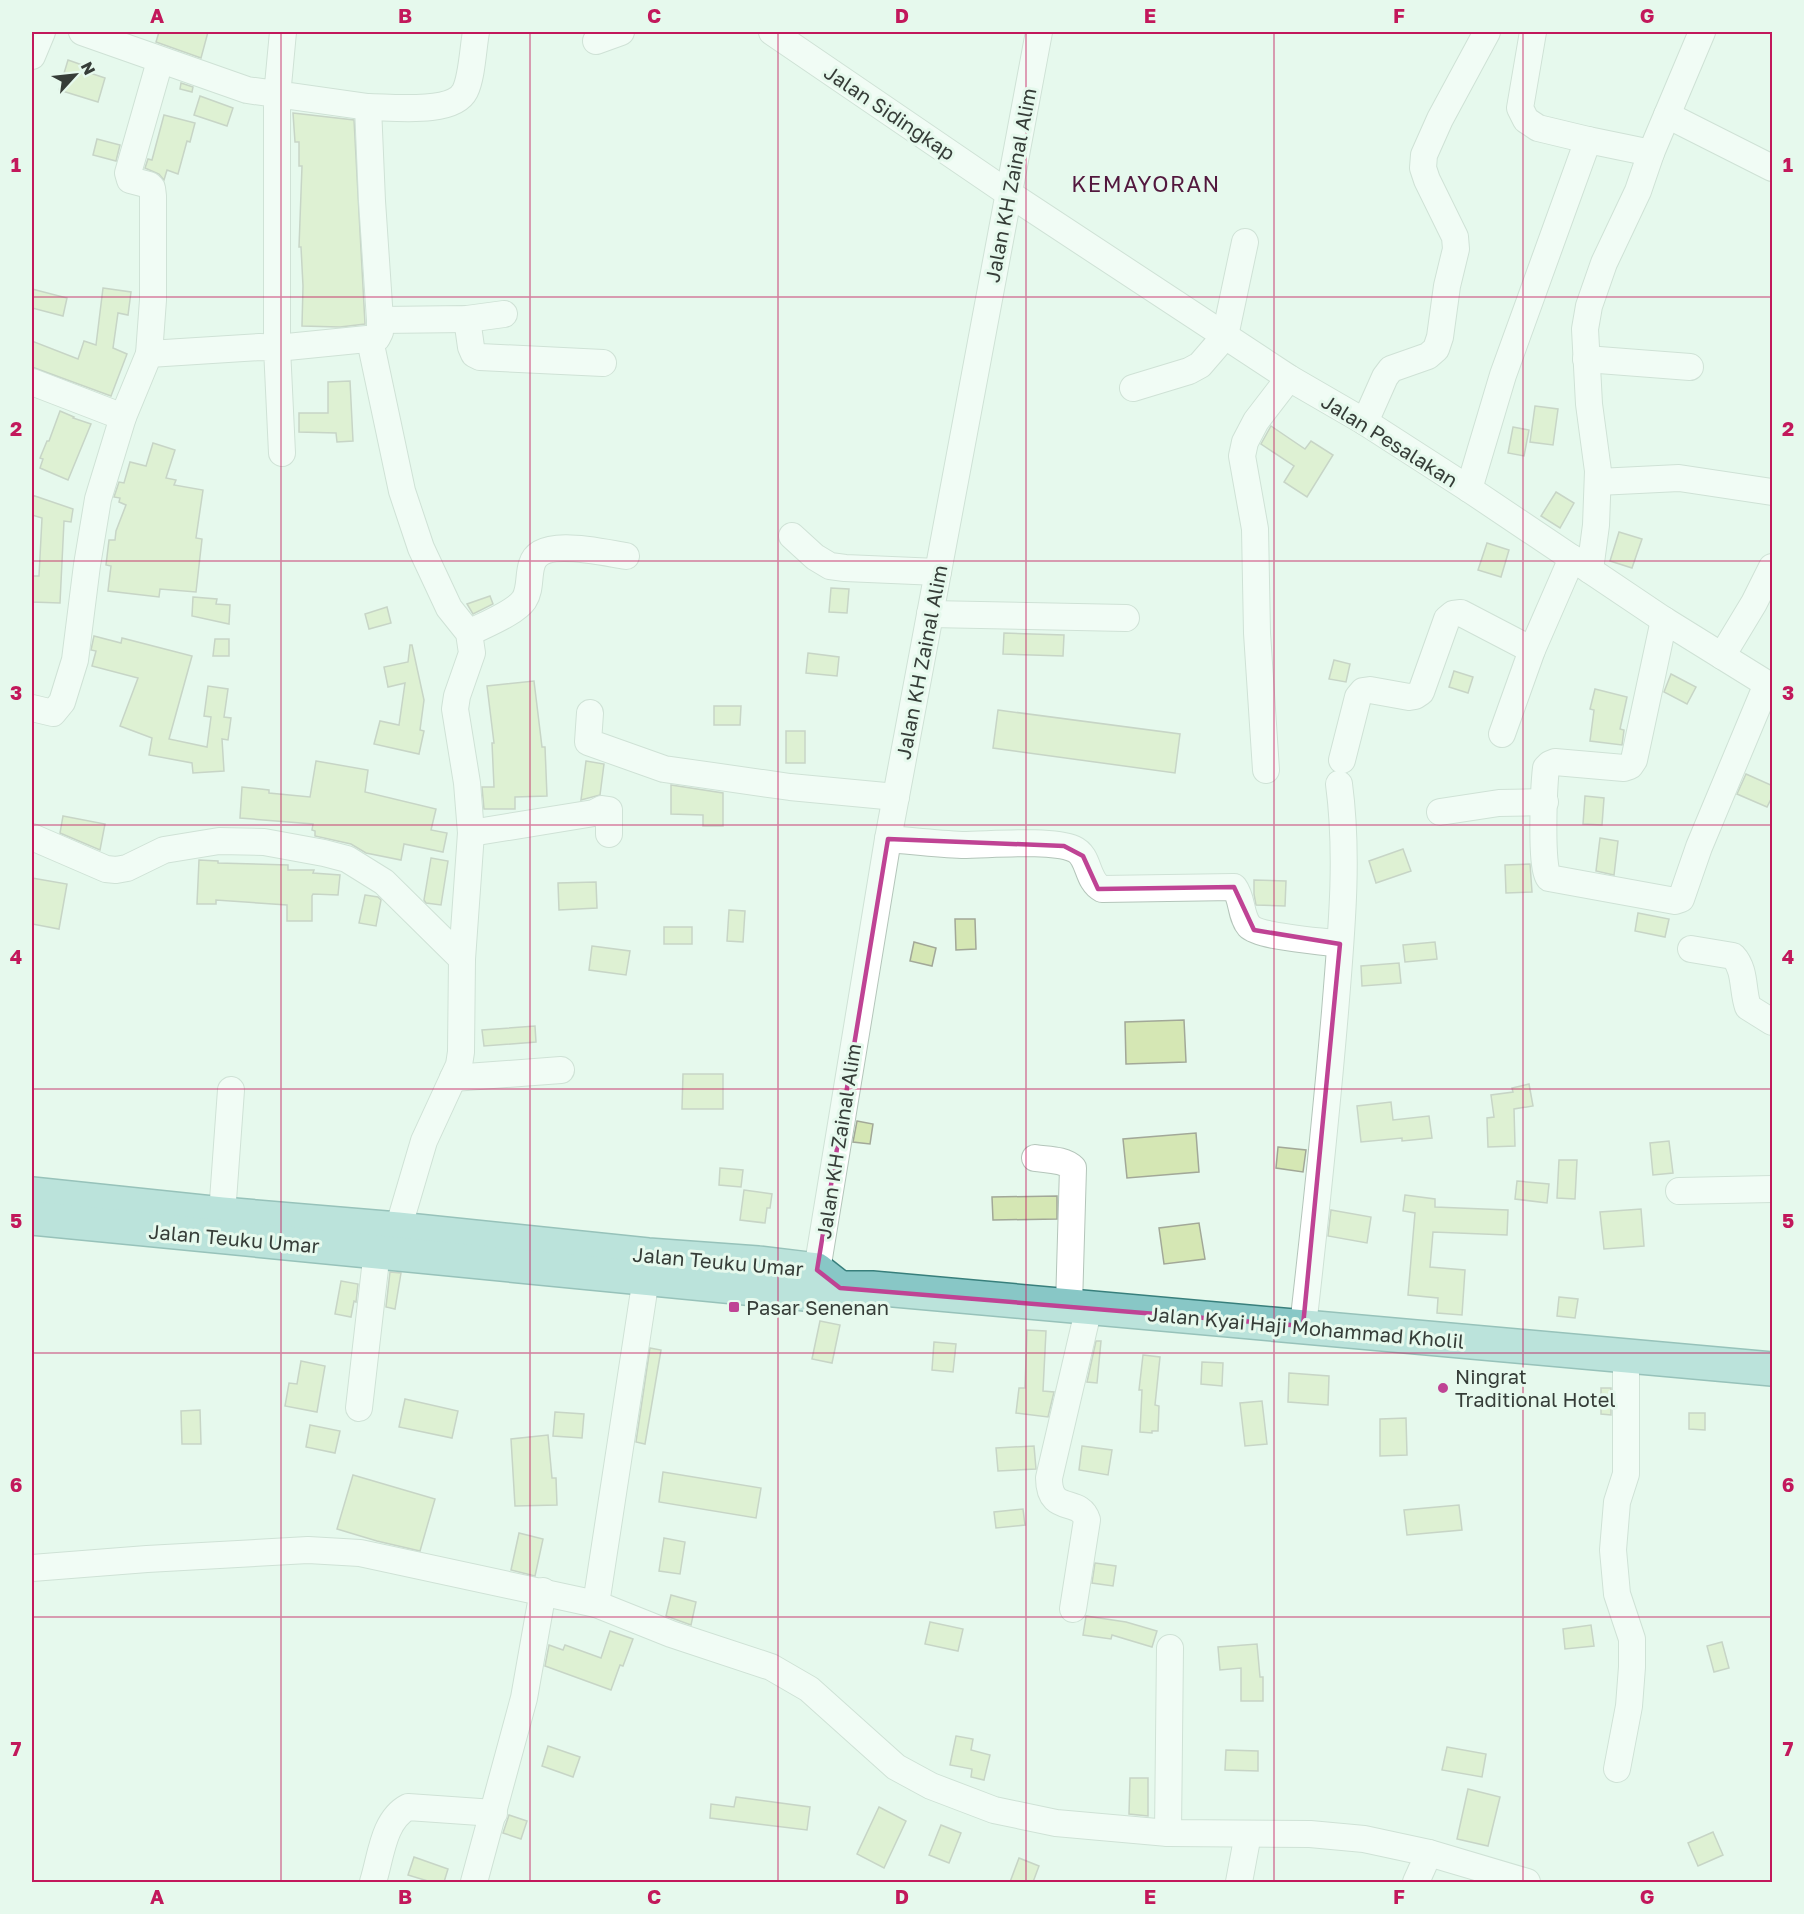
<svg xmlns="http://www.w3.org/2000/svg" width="1804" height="1914" font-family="'Golos Text',sans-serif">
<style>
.building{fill:#d5e7b4;stroke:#a2a898;stroke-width:1.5}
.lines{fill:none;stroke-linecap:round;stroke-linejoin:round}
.minor-casing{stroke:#b4c5ba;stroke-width:28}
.major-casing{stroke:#387f7c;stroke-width:36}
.minor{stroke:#fff;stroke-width:26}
.major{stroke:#88c7c6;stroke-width:33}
.marked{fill:none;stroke:#bf4394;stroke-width:4.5;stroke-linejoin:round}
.grid{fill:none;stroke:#c2185b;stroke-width:1.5;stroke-opacity:0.55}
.poi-dot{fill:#bf4394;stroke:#e6f9ed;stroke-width:2}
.labels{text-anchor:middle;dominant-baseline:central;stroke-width:6;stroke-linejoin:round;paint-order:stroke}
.street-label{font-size:20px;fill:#363d38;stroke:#e6f9ed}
.poi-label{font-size:20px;fill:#363d38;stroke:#e6f9ed;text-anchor:start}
.quarter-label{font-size:22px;letter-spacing:1.5px;fill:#53183e;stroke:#e6f9ed}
.neatline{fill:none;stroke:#c2185b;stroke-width:2}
.grid-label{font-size:20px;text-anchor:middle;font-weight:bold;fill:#c2185b}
</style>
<rect width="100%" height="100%" fill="#e6f9ed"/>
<g class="building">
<polygon points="159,32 208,32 201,58 156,42"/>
<polygon points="68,60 91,68 90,73 105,78 98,102 59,90"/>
<polygon points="181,83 193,87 192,92 180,89"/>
<polygon points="200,96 233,108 227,126 194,115"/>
<polygon points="293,113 354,120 365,324 340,327 302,326 303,286 301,247 299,247 302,166 299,166 299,142 295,142"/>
<polygon points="164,115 195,123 190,142 187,141 178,174 167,170 164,180 159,174 145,168 148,159 152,160"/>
<polygon points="97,139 120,145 116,161 93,155"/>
<polygon points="103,288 131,292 128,315 118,313 113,348 127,354 111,396 32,367 32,341 78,359 84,341 96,345"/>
<polygon points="32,289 67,298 63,316 32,308"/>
<polygon points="350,381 353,441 337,442 336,433 299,432 299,413 328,413 328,382"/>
<polygon points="1535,406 1558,409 1553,445 1530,442"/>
<polygon points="60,411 74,417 73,418 91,424 68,480 40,468 43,459 40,458 47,441 49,441"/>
<polygon points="1271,426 1305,449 1311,441 1333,455 1307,497 1284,482 1294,466 1261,444"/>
<polygon points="1513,427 1529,430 1524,456 1508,453"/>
<polygon points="153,443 175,450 166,478 176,480 174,485 203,490 196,538 202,539 196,592 160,589 159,597 108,591 111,566 106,565 109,540 115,540 116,531 126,505 119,502 120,498 114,497 119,482 124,483 130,462 146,466"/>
<polygon points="1556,492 1574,503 1560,528 1541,516"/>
<polygon points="32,495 73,509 71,522 64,521 60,603 32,602 32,576 39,576 42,518 32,515"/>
<polygon points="1619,532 1642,539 1632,568 1610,561"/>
<polygon points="1487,543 1509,550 1501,577 1478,570"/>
<polygon points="831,588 849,589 847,613 829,612"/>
<polygon points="490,596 493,604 473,614 467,604"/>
<polygon points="193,597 217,599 216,604 230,605 229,624 192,616"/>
<polygon points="387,607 391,623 369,629 365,614"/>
<polygon points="1004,633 1064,635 1063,656 1003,654"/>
<polygon points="94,636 121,643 122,638 192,656 169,739 207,747 211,717 204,716 208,686 228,689 224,717 231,718 228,740 222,739 224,771 193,773 192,763 149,755 152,738 120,726 138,678 92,666 96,651 91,650"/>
<polygon points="215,639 229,639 229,656 213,656"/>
<polygon points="410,645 412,645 424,700 420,730 424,731 419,754 374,744 380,721 399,725 405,683 388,687 384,667 408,662"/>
<polygon points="808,653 839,657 837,676 806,673"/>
<polygon points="1334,660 1350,664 1346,682 1329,679"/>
<polygon points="1454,671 1473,677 1468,693 1449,687"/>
<polygon points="1671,674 1696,687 1687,704 1664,692"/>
<polygon points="534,681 542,747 545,747 547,796 515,797 515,809 484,809 482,787 494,787 492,743 494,743 487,686"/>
<polygon points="1595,689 1627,697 1620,729 1624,730 1622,745 1590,741 1594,710 1590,709"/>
<polygon points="714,706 741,706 740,725 714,725"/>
<polygon points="998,710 1180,734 1175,773 993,748"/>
<rect x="786" y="731" width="19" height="32"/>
<polygon points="316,761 368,770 365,792 436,809 431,830 447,833 443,852 404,844 401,860 366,853 351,844 315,836 315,831 312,830 313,824 240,818 242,787 269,790 269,793 310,797"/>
<polygon points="586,761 604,764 600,795 581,800"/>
<polygon points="1746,774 1773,786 1773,795 1767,807 1737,794"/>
<polygon points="671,785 723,793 723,826 703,826 703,815 671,814"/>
<polygon points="1585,796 1604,798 1602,825 1583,824"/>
<polygon points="63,816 105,824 100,850 60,833"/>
<polygon points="1600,838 1618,841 1614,875 1596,871"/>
<polygon points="1403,849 1411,871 1376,883 1369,861"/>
<polygon points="431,858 448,861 441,905 426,903 424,900"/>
<polygon points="199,860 218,861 218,863 288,865 288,870 314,870 313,873 340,875 338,895 313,894 312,896 312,921 287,921 287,905 216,900 216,904 197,904"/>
<polygon points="1530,864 1532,892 1506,893 1505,865"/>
<polygon points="32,878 67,884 59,929 32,924"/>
<polygon points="1254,880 1286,881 1285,906 1256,905 1254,894"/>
<polygon points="596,882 597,908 559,910 558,883"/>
<polygon points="365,895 378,897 381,900 376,926 359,923"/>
<polygon points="729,910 745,911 743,942 727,941"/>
<polygon points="1638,913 1669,919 1665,937 1635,931"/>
<polygon points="955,919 975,919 976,949 956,950"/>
<rect x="664" y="927" width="28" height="17"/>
<polygon points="914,942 936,948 932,966 910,961"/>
<polygon points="1435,942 1437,959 1405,962 1403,945"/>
<polygon points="592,946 630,951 626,975 589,970"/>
<polygon points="1399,963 1401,983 1362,986 1361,966"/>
<polygon points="1184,1020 1186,1062 1126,1064 1125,1022"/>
<polygon points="535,1026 536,1042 484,1046 482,1030"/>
<polygon points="683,1074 723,1074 723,1109 682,1109"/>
<polygon points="1529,1084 1533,1106 1514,1109 1515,1146 1488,1147 1487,1118 1494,1117 1491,1095 1513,1092 1512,1088"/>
<polygon points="1391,1102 1393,1120 1429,1116 1432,1138 1402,1141 1402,1138 1361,1142 1357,1106"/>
<polygon points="857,1121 873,1124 870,1144 853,1142"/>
<polygon points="1196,1133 1199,1172 1127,1178 1123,1139"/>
<polygon points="1669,1141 1673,1173 1653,1175 1650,1143"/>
<polygon points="1278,1147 1306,1150 1303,1172 1276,1168"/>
<polygon points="1559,1160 1577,1160 1575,1199 1557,1198"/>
<polygon points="720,1168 743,1170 741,1187 719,1185"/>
<polygon points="1517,1181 1549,1184 1547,1203 1515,1199"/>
<polygon points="744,1190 772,1194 770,1208 767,1208 765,1223 740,1220"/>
<polygon points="1405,1195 1435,1199 1435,1207 1508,1210 1507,1235 1433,1232 1430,1267 1465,1270 1462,1315 1437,1313 1438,1298 1408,1295 1415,1213 1403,1211"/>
<polygon points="1057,1196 1057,1219 993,1220 992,1197"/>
<polygon points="1641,1209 1644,1246 1604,1249 1600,1212"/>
<polygon points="1331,1210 1371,1217 1367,1243 1328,1236"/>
<polygon points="1199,1223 1205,1259 1164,1264 1159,1228"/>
<polygon points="390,1272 401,1273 395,1309 386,1307"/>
<polygon points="341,1281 358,1284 356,1302 354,1301 351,1317 335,1314"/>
<polygon points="1559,1297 1578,1299 1575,1318 1557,1316"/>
<polygon points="820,1321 840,1325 832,1363 812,1359"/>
<polygon points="1027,1330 1046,1331 1043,1391 1054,1392 1048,1417 1016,1413 1019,1388 1025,1388"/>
<polygon points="1096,1341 1101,1341 1097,1383 1087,1382"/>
<polygon points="934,1342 956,1344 953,1372 932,1370"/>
<polygon points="650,1348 661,1350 645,1444 636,1442"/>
<polygon points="1143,1355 1160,1357 1155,1405 1159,1406 1158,1431 1152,1431 1152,1433 1140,1432 1142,1390 1139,1390"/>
<polygon points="301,1361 325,1366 317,1412 285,1406 289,1383 297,1384"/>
<polygon points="1202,1362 1223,1363 1222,1386 1201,1384"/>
<polygon points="1289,1373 1329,1376 1328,1405 1288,1402"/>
<polygon points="1601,1388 1611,1388 1611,1415 1601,1414"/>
<polygon points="405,1399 458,1411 452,1438 399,1427"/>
<polygon points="1262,1401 1267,1444 1245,1446 1240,1403"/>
<polygon points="200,1410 201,1444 182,1444 181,1411"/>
<polygon points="555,1412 584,1414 582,1438 553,1436"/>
<polygon points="1689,1413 1705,1413 1705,1430 1689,1429"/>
<polygon points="1406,1418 1407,1455 1380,1456 1380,1419"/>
<polygon points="310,1425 340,1431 335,1453 306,1447"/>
<polygon points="548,1435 552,1478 556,1478 557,1505 515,1506 511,1439"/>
<polygon points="1034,1446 1036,1469 998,1471 996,1448"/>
<polygon points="1082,1446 1112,1450 1108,1475 1079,1470"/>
<polygon points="663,1472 761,1488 756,1518 659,1502"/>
<polygon points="353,1475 435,1499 420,1551 377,1541 337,1529"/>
<polygon points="1459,1505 1462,1530 1407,1535 1404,1510"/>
<polygon points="1023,1509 1025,1525 996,1528 994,1512"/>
<polygon points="519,1533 543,1539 535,1576 511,1570"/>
<polygon points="664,1538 685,1542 680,1574 659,1571"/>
<polygon points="1095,1563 1116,1566 1113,1586 1092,1583"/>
<polygon points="671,1595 696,1602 691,1625 666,1616"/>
<polygon points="1086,1616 1126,1622 1157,1631 1152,1647 1112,1635 1111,1639 1083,1635"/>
<polygon points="930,1622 963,1629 958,1651 925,1644"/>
<polygon points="1591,1625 1594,1646 1565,1649 1563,1629"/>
<polygon points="610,1631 633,1639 623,1666 620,1665 611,1690 545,1666 549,1645 563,1650 565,1645 601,1658"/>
<polygon points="1722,1642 1729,1668 1714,1672 1707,1646"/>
<polygon points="1257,1644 1260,1677 1263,1677 1263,1701 1241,1701 1241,1668 1220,1670 1218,1647"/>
<polygon points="956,1736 973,1739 971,1750 990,1755 984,1780 971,1777 972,1769 950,1765"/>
<polygon points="548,1746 580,1757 573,1777 542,1766"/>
<polygon points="1447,1747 1486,1754 1482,1777 1442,1770"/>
<polygon points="1226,1750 1258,1751 1258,1771 1225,1770"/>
<polygon points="1130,1778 1148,1778 1148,1816 1129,1814"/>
<polygon points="1468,1789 1500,1797 1488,1846 1457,1839"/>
<polygon points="736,1797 810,1807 807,1830 710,1818 711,1804 734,1807"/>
<polygon points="879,1807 906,1821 884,1868 857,1854"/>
<polygon points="509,1815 527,1821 521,1839 503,1833"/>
<polygon points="941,1825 961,1833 949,1863 929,1855"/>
<polygon points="1713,1832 1723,1855 1698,1866 1688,1843"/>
<polygon points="414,1857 448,1869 444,1882 431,1882 408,1875"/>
<polygon points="1019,1858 1039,1866 1033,1882 1010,1882"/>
</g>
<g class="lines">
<g class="minor-casing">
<g id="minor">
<polyline points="82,32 247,90 368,107 372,201 380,320 380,332 377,338 277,348 277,96 283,32"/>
<polyline points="772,32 1008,193 1289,378 1365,422 1469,489 1664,620 1772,687"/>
<polyline points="1533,32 1520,108 1526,120 1538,128 1588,140"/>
<polyline points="596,41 621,32"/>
<polyline points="32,56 42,32"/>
<path d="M368 107C392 107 453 115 465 91 472 77 473 48 476 32"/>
<polyline points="1667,115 1772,168"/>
<polyline points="467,319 471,347 474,354 480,357 603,363"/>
<polyline points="380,320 467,319 504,314"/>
<polyline points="370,340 402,491 421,548 449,608 469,633 472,653 457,696 455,709 467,783 471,833 462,959 461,1052 459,1065 424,1141 398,1229"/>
<polyline points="149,354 153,300 153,196 152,188 149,185 130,180 128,173 160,61"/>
<polyline points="1586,359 1690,367"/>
<polyline points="32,382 123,417"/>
<polyline points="1133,388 1189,371 1200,365 1225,336 1245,242"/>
<polyline points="1365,422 1385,377 1391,369 1428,356 1436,349 1440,337 1447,286 1456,249 1455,237 1427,180 1423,168 1424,155 1440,119 1487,32"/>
<polyline points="1598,482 1679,478 1772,492"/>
<polyline points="1469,489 1503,375 1588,140 1651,153"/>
<polyline points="792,536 815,557 830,566 845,568 938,572"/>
<polyline points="1590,570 1596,525 1598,471 1589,404 1585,329 1589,306 1604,263 1638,191 1651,153 1702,32"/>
<polyline points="930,614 1126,618"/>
<path d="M1664 620 1634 760 1630 766 1624 768 1555 762 1550 764 1546 768C1544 785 1540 869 1549 878L1675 901 1681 899 1699 847 1767 684"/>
<path d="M469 633C484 625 515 613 524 600 531 589 528 575 532 564 540 536 605 553 626 556"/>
<polyline points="1722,656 1754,603 1772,567"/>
<polyline points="32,708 53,713 62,702 75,660 87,565 98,499 123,417 149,354 260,347 277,348 282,453"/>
<polyline points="590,713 588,742 664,769 790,787 896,797"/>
<polyline points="1502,734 1532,650 1572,558"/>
<polyline points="1342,760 1358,697 1363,691 1370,690 1409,697 1415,696 1421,692 1447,619 1453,614 1461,613 1532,650"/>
<polyline points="1266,770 1257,633 1255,529 1242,456 1245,442 1256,421 1289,378"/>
<polyline points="1440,812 1499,803 1545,802"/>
<polyline points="471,833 594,813 602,809 609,810 609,834"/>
<polyline points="32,837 106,869 116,870 127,868 164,850 219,841 264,842 324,853 347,859 384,882 462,959"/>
<path d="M888 839C913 841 938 844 962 845 990 845 1050 839 1074 849 1090 856 1086 881 1102 889L1234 887C1243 899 1240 915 1249 926 1259 937 1323 941 1340 944"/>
<path d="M1691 949 1733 956C1746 970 1742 990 1748 1007L1772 1022"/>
<polyline points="453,1078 561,1070"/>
<path d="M1035 1158C1047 1160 1064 1159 1073 1168L1069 1305"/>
<polyline points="1679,1191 1772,1189"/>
<polyline points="222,1214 231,1090"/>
<polyline points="646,1278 596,1604 671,1634 771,1667 809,1689 896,1767 931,1786 994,1810 1056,1823 1168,1833 1310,1834 1364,1839 1429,1853 1527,1882"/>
<polyline points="816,1289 817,1270 888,839 1039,32"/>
<path d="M1303 1326C1315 1221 1326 1117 1335 1012 1341 936 1349 859 1339 784"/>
<polyline points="359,1408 377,1251"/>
<polyline points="32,1568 147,1559 308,1550 360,1553 596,1604"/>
<path d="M1073 1609 1087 1520C1080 1496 1049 1516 1049 1478L1089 1307"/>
<polyline points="1617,1769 1629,1706 1632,1667 1632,1639 1617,1594 1613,1550 1617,1502 1626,1474 1626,1355"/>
<polyline points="1168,1833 1170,1648"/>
<path d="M373 1882C381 1857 383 1820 408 1807L494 1813"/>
<polyline points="474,1882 524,1698 543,1591"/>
<polyline points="1239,1882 1248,1834"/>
<polyline points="1416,1882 1429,1853"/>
</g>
</g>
<g class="major-casing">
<g id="major">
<polyline points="32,1194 222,1214 398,1229 648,1255 758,1263 817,1270 840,1288"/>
<polyline points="32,1218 815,1295 840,1288 872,1288 1772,1369"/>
</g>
</g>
<use href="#minor" class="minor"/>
<use href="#major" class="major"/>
</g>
<path d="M0 0H1804V1914H0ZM888 839 1064 846 1083 856 1098 889 1234 887 1254 930 1340 944 1303 1326 840 1288 817 1270Z" fill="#e6f9ed" fill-opacity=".55" fill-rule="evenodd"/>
<path class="marked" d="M888 839 1064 846 1083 856 1098 889 1234 887 1254 930 1340 944 1303 1326 840 1288 817 1270Z"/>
<path class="grid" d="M281 32V1882M530 32V1882M778 32V1882M1026 32V1882M1274 32V1882M1523 32V1882M32 297H1772M32 561H1772M32 825H1772M32 1089H1772M32 1353H1772M32 1617H1772"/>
<g class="poi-dot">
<rect x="728" y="1301" width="12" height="12" rx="3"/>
<circle cx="1443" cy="1388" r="6"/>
</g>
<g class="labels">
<g class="street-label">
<text transform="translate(890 112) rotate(34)">Jalan Sidingkap</text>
<text transform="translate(1010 185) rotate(-79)">Jalan KH Zainal Alim</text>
<text transform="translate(1390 440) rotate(32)">Jalan Pesalakan</text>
<text transform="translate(921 662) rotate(-79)">Jalan KH Zainal Alim</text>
<text transform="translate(838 1141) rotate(-81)">Jalan KH Zainal Alim</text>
<text transform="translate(234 1238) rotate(5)">Jalan Teuku Umar</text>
<text transform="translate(718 1261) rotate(5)">Jalan Teuku Umar</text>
<text transform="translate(1306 1327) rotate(5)">Jalan Kyai Haji Mohammad Kholil</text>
</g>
<g class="poi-label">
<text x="746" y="1307">Pasar Senenan</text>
<text x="1455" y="1376">Ningrat<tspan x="1455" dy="23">Traditional Hotel</tspan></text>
</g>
<g class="quarter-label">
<text x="1146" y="183">KEMAYORAN</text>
</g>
</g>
<rect width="1804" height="1914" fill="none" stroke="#e6f9ed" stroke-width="66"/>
<g transform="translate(75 75) rotate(63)" stroke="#e6f9ed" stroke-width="4.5" paint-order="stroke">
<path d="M0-4.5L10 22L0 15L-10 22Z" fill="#363d38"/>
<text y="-9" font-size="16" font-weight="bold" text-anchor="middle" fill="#363d38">N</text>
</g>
<rect x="33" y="33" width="1738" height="1848" class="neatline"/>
<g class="grid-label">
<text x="157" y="23">A</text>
<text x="405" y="23">B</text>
<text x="654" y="23">C</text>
<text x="902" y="23">D</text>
<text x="1150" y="23">E</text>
<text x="1399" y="23">F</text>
<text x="1647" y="23">G</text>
<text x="16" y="172">1</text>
<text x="1788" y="172">1</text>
<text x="16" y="436">2</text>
<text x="1788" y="436">2</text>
<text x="16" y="700">3</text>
<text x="1788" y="700">3</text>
<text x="16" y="964">4</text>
<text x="1788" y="964">4</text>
<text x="16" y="1228">5</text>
<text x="1788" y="1228">5</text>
<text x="16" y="1492">6</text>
<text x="1788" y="1492">6</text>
<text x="16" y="1756">7</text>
<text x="1788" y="1756">7</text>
<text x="157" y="1904">A</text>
<text x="405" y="1904">B</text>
<text x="654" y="1904">C</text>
<text x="902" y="1904">D</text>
<text x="1150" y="1904">E</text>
<text x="1399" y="1904">F</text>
<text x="1647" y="1904">G</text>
</g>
</svg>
